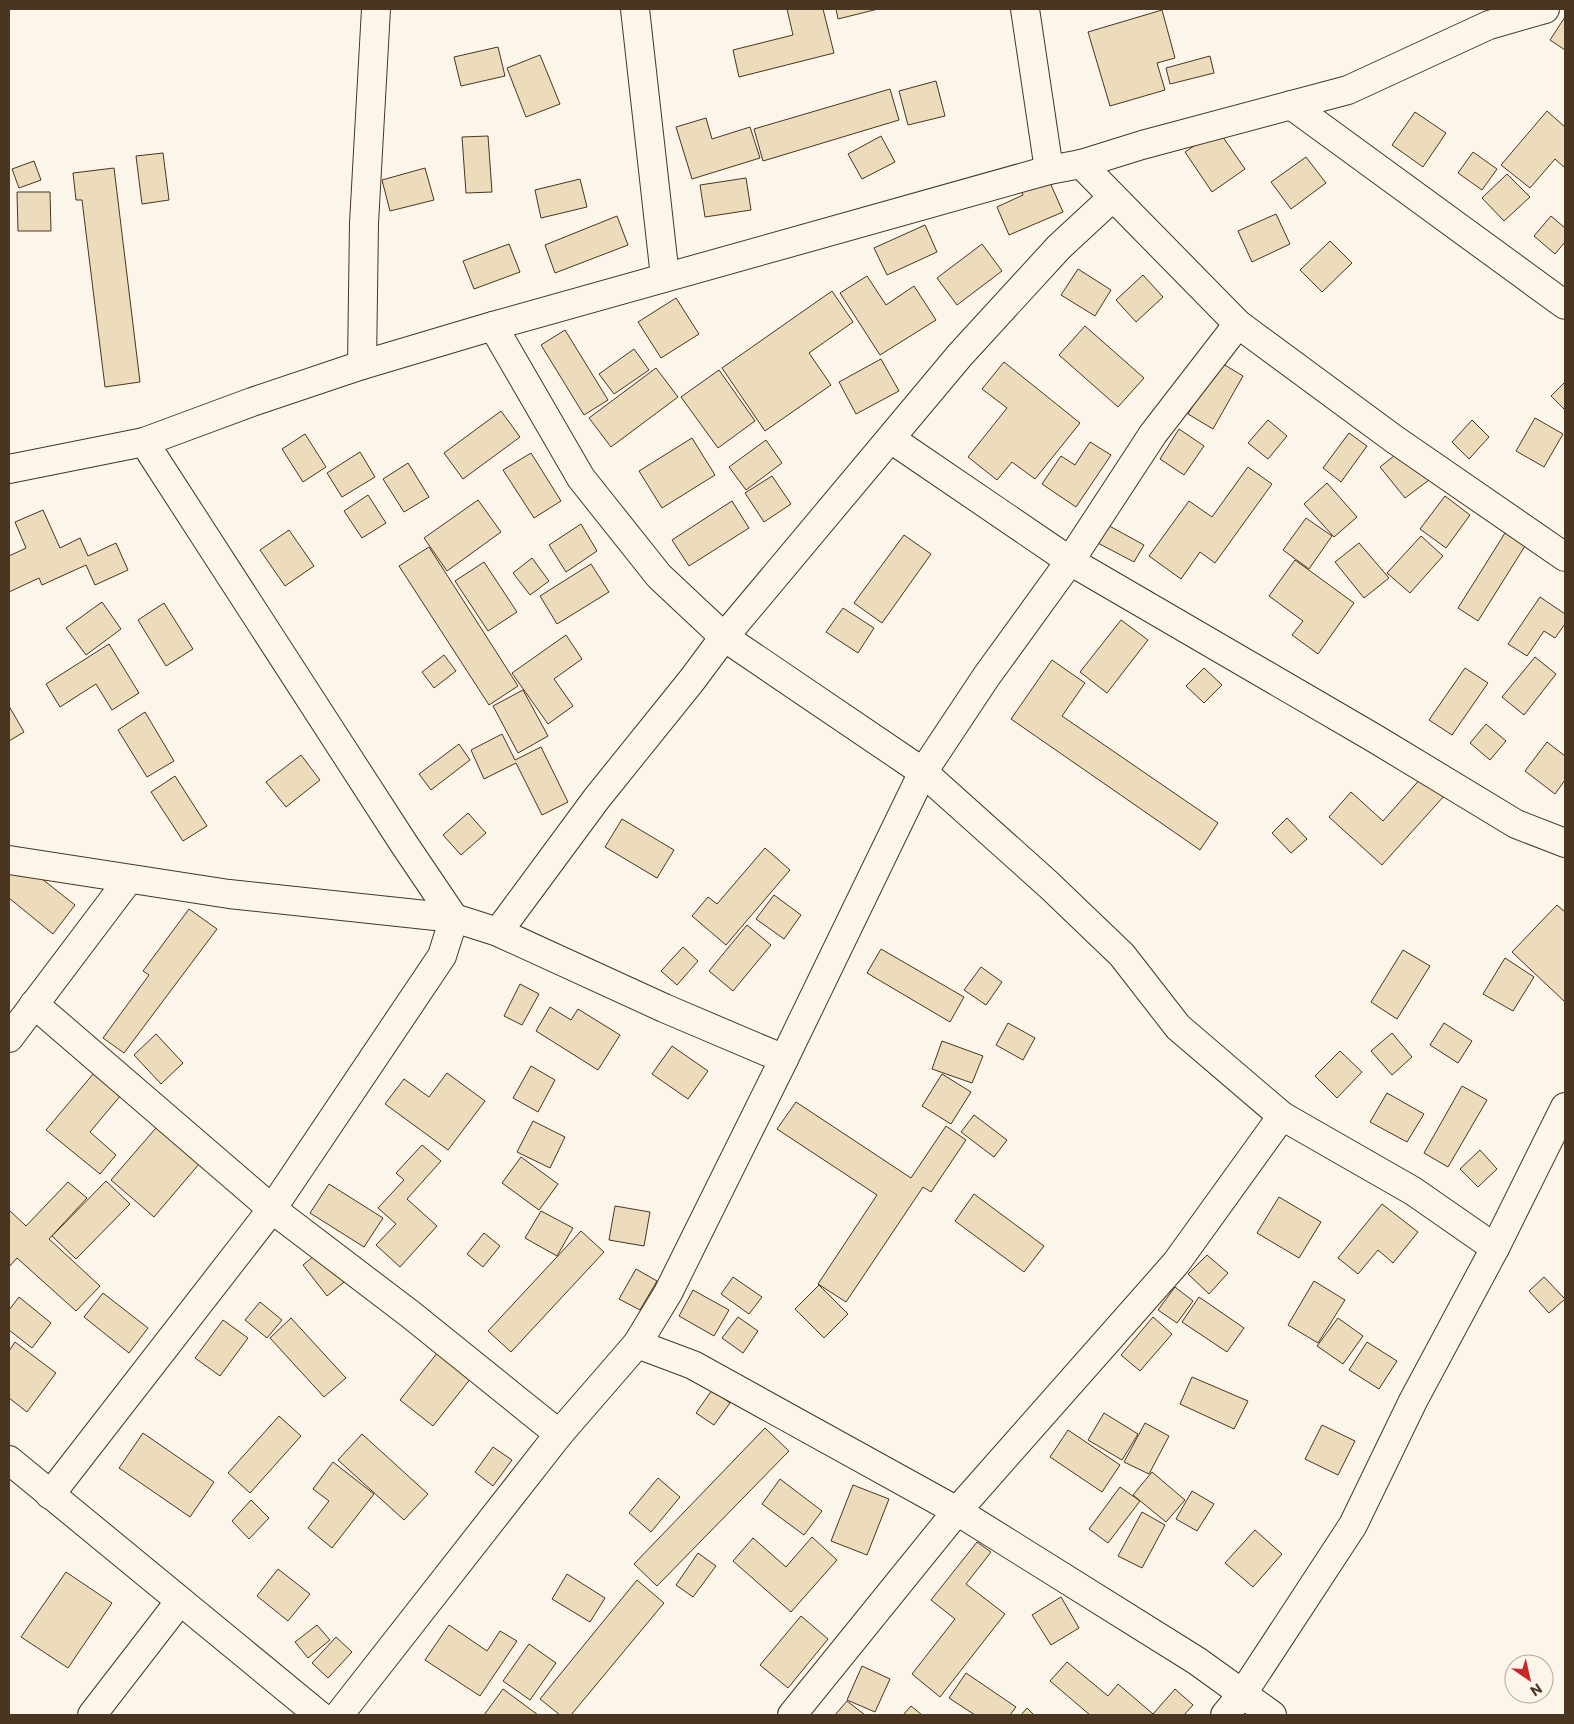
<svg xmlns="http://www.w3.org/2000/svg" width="1574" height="1724" font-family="Commissioner,sans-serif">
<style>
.building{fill:#ecdcbc;stroke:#4a3520}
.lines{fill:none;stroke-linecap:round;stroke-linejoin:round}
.minor-casing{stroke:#4a3520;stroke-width:30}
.minor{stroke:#fbf6e9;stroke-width:28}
</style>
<rect width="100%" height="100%" fill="#fbf6e9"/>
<g class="building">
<polygon points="787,9 823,9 834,53 739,77 733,50 793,35"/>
<polygon points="836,9 878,9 838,19"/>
<polygon points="1162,10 1175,58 1157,63 1165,90 1110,106 1088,32"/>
<polygon points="1565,17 1565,50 1550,40"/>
<polygon points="498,47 505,76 461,86 454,57"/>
<polygon points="540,55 560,104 526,117 507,68"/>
<polygon points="1210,56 1214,73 1170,84 1166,68"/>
<polygon points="936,81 945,116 908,125 899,91"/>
<polygon points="890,89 899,120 763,161 754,129"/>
<polygon points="1547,111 1565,127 1565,168 1555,159 1530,188 1501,165"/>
<polygon points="1415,112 1446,133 1423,167 1392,145"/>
<polygon points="706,118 712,139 750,127 760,158 692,179 676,127"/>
<polygon points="1218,130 1245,169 1212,192 1185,152"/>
<polygon points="488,136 492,192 466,193 462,137"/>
<polygon points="881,136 895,162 862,179 848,154"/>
<polygon points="1473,152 1497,169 1482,190 1458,173"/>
<polygon points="163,153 169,200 142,204 136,156"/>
<polygon points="1306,157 1326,183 1291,209 1271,182"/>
<polygon points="34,161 41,180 19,188 12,169"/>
<polygon points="114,168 140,382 105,387 82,200 76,200 73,173"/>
<polygon points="425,168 434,200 390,211 382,180"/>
<polygon points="1044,169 1063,212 1009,235 997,207 1023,195 1017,181"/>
<polygon points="1507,174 1530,197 1504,221 1482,198"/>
<polygon points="746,178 751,210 705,217 700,185"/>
<polygon points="580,179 587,207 541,218 535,190"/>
<polygon points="17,192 50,192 51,231 18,231"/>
<polygon points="1276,214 1290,244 1252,262 1238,231"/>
<polygon points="617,216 628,245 555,273 545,245"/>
<polygon points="1551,216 1565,228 1565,242 1555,254 1534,236"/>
<polygon points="925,225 937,252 887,275 874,248"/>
<polygon points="1330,241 1352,263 1322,292 1300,270"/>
<polygon points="509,244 520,272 474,289 463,261"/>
<polygon points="982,244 1002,271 957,305 937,278"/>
<polygon points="1078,269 1111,290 1095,316 1061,295"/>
<polygon points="1143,275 1163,297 1136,322 1116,300"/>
<polygon points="867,276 886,305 914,286 936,320 880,355 840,293"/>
<polygon points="832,291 853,322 809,353 831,385 765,431 722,368"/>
<polygon points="676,298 699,334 661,358 638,322"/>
<polygon points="1085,326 1144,378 1118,407 1059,355"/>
<polygon points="565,330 608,400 584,415 541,345"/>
<polygon points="634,349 649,370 614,394 599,374"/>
<polygon points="881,359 899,391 856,414 839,382"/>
<polygon points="1218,361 1243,376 1213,429 1188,414"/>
<polygon points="1004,362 1080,423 1035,479 1012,462 997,480 968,457 1007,408 982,389"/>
<polygon points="656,368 678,397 611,447 589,418"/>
<polygon points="719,370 755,421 718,448 681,397"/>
<polygon points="1564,383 1565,384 1565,410 1551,396"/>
<polygon points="501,411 520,437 463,479 444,453"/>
<polygon points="1535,418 1563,434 1544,467 1516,451"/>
<polygon points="1268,420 1287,436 1268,459 1248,443"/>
<polygon points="1472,420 1489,437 1469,459 1452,442"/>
<polygon points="1179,429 1204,446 1184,475 1160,459"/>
<polygon points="1349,433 1367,446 1341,482 1323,468"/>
<polygon points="305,434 326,467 303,482 282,449"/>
<polygon points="692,438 715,475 662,508 639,471"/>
<polygon points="766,440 782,463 746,490 729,467"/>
<polygon points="1090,442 1111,455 1076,507 1042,484 1061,456 1075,465"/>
<polygon points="1404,448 1429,480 1405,498 1380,467"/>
<polygon points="360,452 375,477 342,497 327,473"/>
<polygon points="531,453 561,501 534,518 503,470"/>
<polygon points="408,463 429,497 404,512 383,479"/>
<polygon points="1248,467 1272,484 1215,563 1200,552 1181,579 1149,556 1189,501 1212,517"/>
<polygon points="772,476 791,504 764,522 745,493"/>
<polygon points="1327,483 1357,517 1334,537 1304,504"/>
<polygon points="368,495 386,523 362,538 344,511"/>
<polygon points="1445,496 1470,515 1446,548 1420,529"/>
<polygon points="478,500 501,532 447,571 424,538"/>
<polygon points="732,501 749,528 689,566 672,540"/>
<polygon points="43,510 60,548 80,538 88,556 116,543 128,570 95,585 86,565 42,585 39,578 9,592 9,556 26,548 15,522"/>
<polygon points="1306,518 1332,536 1309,569 1283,550"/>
<polygon points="1104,523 1144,545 1134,562 1094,541"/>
<polygon points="581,524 597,551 566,572 549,545"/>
<polygon points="289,530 314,566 285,586 260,550"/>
<polygon points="1505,533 1525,546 1478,621 1458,608"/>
<polygon points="904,535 931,554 882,623 854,603"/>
<polygon points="1421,536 1443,556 1410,593 1387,573"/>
<polygon points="1359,543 1389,578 1364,598 1335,562"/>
<polygon points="429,547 518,686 489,705 399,566"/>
<polygon points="532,558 549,581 530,595 513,573"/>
<polygon points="1295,560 1354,603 1318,654 1292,635 1303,621 1269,596"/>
<polygon points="484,562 517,612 488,631 455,581"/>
<polygon points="591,564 609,592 557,624 540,596"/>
<polygon points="1540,597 1565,614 1565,624 1555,638 1544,631 1527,656 1508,644"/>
<polygon points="102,602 121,629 86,655 66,628"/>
<polygon points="164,603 193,649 166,666 138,620"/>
<polygon points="843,608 874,628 858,653 826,632"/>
<polygon points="1121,620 1148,640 1107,693 1080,672"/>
<polygon points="566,635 582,659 554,679 573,706 548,724 512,673"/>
<polygon points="109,644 139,693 112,710 96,684 60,707 46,684"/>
<polygon points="444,655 456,671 434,688 422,672"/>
<polygon points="1535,657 1556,674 1524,715 1502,697"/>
<polygon points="1052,660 1085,683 1062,716 1218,823 1200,850 1011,719"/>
<polygon points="1204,668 1222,685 1204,703 1186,686"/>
<polygon points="1465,668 1488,683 1452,735 1429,720"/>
<polygon points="523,690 548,736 518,753 493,706"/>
<polygon points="9,706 24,732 9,741"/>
<polygon points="145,712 174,761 147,777 118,730"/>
<polygon points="1486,724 1506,741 1490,760 1470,743"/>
<polygon points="502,734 515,760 541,747 568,802 542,815 516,763 484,779 471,750"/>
<polygon points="1547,742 1565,756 1565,780 1555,794 1525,771"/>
<polygon points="459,744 470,760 431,790 419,774"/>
<polygon points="301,755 320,780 286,807 266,782"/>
<polygon points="175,776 207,826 183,841 151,792"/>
<polygon points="1422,777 1444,796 1382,865 1329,817 1351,792 1383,821"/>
<polygon points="468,813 486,833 461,855 443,835"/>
<polygon points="1287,818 1307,839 1291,853 1272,833"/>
<polygon points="622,819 674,850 657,878 605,847"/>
<polygon points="765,848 790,870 726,945 692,916 708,897 717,904"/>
<polygon points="18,860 75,905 53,934 9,898 9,871"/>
<polygon points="774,895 801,915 784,939 756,919"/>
<polygon points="1557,905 1565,912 1565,1002 1512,952"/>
<polygon points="189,909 217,929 124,1053 103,1038 149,975 143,971"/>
<polygon points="747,925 771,945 733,991 709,971"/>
<polygon points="683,947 698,961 677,985 661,971"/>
<polygon points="881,949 964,997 950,1022 867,973"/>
<polygon points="1403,950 1430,966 1397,1019 1371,1002"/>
<polygon points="1505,958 1534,977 1513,1011 1483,994"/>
<polygon points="981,967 1002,982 986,1005 964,990"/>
<polygon points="520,984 539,994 522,1025 504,1016"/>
<polygon points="550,1007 571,1020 578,1009 620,1035 598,1070 536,1031"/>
<polygon points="1008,1023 1035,1038 1023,1060 996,1045"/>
<polygon points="1444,1023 1472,1041 1458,1063 1430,1045"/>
<polygon points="1392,1033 1412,1057 1392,1075 1371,1051"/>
<polygon points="156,1034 183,1063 161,1084 134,1055"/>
<polygon points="942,1041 983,1056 972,1083 932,1069"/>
<polygon points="672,1046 708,1071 688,1099 652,1074"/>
<polygon points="1340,1051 1362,1072 1337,1098 1315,1076"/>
<polygon points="531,1066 555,1080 538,1112 513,1098"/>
<polygon points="99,1067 126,1089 90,1132 116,1155 100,1174 46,1130"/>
<polygon points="447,1073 485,1101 448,1150 385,1104 404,1079 429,1097"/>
<polygon points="942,1074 971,1092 951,1124 922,1106"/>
<polygon points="1462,1086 1487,1100 1448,1167 1424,1153"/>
<polygon points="1387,1093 1424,1114 1407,1142 1370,1122"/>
<polygon points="796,1102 911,1178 946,1126 966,1140 931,1192 923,1187 846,1302 818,1284 877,1195 777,1129"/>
<polygon points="974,1115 1007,1140 994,1157 961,1132"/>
<polygon points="162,1121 205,1157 154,1217 111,1180"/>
<polygon points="533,1121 565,1137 550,1168 517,1152"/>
<polygon points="422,1145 441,1161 407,1199 437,1226 400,1267 376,1245 396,1224 378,1208 404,1180 396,1173"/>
<polygon points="1480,1150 1497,1169 1478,1187 1460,1169"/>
<polygon points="521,1157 558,1184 539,1210 502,1183"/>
<polygon points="106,1181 130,1204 76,1259 52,1236"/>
<polygon points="68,1182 87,1198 49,1239 100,1286 76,1311 17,1258 9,1267 9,1210 26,1226"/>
<polygon points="329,1184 383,1218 364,1247 310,1213"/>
<polygon points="974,1194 1044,1246 1024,1272 955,1221"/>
<polygon points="1279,1197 1321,1222 1299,1258 1257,1233"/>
<polygon points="1382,1204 1418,1232 1393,1263 1378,1250 1358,1274 1338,1258"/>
<polygon points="615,1206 650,1212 644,1246 609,1240"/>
<polygon points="541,1211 573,1228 557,1256 525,1238"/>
<polygon points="581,1231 604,1252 511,1352 488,1331"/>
<polygon points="484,1233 500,1246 483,1267 467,1254"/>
<polygon points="325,1247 349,1278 327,1296 303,1265"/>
<polygon points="1207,1255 1228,1273 1209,1294 1188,1274"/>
<polygon points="636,1269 657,1281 640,1310 619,1299"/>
<polygon points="733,1277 762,1297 749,1314 721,1294"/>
<polygon points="1544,1277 1565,1299 1549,1313 1529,1291"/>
<polygon points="1314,1281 1345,1300 1318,1343 1288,1325"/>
<polygon points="819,1285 848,1314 824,1338 795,1309"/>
<polygon points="1175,1287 1193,1301 1177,1323 1158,1310"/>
<polygon points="693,1290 729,1310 714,1336 679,1316"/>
<polygon points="103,1293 148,1328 129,1353 84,1317"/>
<polygon points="19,1297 51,1323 32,1348 9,1330 9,1310"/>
<polygon points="1199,1297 1244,1328 1227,1352 1182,1322"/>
<polygon points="260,1302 282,1320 267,1338 245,1320"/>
<polygon points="738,1317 758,1331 743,1353 722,1338"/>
<polygon points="1153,1317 1172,1334 1140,1371 1121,1355"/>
<polygon points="291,1318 346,1378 324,1397 270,1338"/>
<polygon points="1338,1318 1363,1336 1343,1364 1317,1346"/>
<polygon points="223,1320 248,1338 220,1376 195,1358"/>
<polygon points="15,1342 56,1373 27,1412 9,1398 9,1351"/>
<polygon points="1367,1342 1397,1361 1379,1389 1349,1370"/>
<polygon points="438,1352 471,1378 433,1426 400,1400"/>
<polygon points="1192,1377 1248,1401 1234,1429 1180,1404"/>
<polygon points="712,1390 730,1403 714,1425 696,1413"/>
<polygon points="1104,1413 1138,1434 1122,1460 1088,1440"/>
<polygon points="279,1416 301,1436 250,1493 228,1473"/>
<polygon points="1145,1423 1169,1436 1149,1474 1124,1462"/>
<polygon points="1322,1425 1355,1441 1338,1475 1305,1459"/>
<polygon points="765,1428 789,1451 657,1586 634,1564"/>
<polygon points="1068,1430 1120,1465 1102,1492 1050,1457"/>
<polygon points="143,1433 214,1482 190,1517 119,1468"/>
<polygon points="362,1434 428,1494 404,1520 338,1460"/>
<polygon points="493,1447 512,1460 493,1486 475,1472"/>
<polygon points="333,1462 374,1494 332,1548 308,1528 329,1501 313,1489"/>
<polygon points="1152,1472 1185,1500 1166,1522 1133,1495"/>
<polygon points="658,1478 680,1497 651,1532 629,1513"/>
<polygon points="780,1479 822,1511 804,1535 762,1504"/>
<polygon points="853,1485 889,1499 867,1555 831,1541"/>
<polygon points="1120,1487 1140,1501 1108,1543 1089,1529"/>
<polygon points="1192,1491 1214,1504 1197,1531 1176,1519"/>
<polygon points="251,1500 269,1518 249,1539 232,1521"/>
<polygon points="1142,1512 1165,1525 1142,1568 1118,1556"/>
<polygon points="1255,1530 1282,1554 1253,1587 1225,1563"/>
<polygon points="812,1537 837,1560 791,1612 733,1561 753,1538 786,1567"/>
<polygon points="977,1542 991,1552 966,1584 1005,1614 940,1697 912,1674 955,1619 931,1600"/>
<polygon points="698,1553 716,1566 693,1597 676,1585"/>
<polygon points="278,1569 310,1594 288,1621 257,1596"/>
<polygon points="66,1572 112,1603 68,1668 21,1637"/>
<polygon points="567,1574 605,1598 590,1622 552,1599"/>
<polygon points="637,1580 664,1603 571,1715 560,1715 540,1699"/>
<polygon points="1061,1597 1079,1628 1051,1645 1032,1615"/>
<polygon points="801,1616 828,1639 788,1688 760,1665"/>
<polygon points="317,1625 330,1640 308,1658 295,1642"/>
<polygon points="449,1625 487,1651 500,1631 517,1641 480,1696 425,1660"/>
<polygon points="336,1637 352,1652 328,1678 312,1663"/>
<polygon points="529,1644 556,1663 530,1700 503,1681"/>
<polygon points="1067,1662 1108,1696 1118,1684 1153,1714 1175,1689 1193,1705 1184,1715 1090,1715 1050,1681"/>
<polygon points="862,1666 890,1679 875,1712 847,1700"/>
<polygon points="966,1673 1016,1707 1010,1715 975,1715 949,1698"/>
<polygon points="503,1689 538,1715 484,1715"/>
<polygon points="847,1701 865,1715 835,1715"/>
<polygon points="911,1706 922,1715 903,1715"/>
<polygon points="1027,1708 1034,1715 1021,1715"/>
</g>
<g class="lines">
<g class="minor-casing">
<g id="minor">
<polyline points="635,9 665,277"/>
<polyline points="1025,9 1049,170"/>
<polyline points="1291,105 1565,305"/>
<polyline points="1081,164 1238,324 1394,439 1565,557"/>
<polyline points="493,326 581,478 659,576 724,637 923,772 1049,885 1122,955 1178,1027 1282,1116 1413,1191 1495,1248"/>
<polyline points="362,365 364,223 376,9"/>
<polyline points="891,439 1070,561 1374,738 1516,824 1565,843"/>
<polyline points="144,442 404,844 454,918"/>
<polyline points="9,469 144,442 252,402 362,365 493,326 1049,170 1081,164 1142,145 1348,90 1489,25 1545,9"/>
<polyline points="9,860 229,894 454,918 498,932 664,1008 784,1059 668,1293 637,1344 559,1434 339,1715"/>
<polyline points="498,932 597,798 692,680 724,637 960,355 1059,247 1113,197"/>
<polyline points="34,1004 272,1209 410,1314 559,1434"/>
<polyline points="9,1038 129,879"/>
<polyline points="784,1059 923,772 986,677 1070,561 1153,434 1238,324"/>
<polyline points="637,1344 693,1365 957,1511 1197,1661 1272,1715"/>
<polyline points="9,1460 319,1715"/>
<polyline points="50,1495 272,1209 442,956 454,918"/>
<polyline points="92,1715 180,1601"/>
<polyline points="792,1715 957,1511 1176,1263 1282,1116"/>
<polyline points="1225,1715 1243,1693 1353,1525 1413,1401 1495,1248 1565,1107"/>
</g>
</g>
<use href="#minor" class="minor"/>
</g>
<rect width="1574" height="1724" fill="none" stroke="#4a3520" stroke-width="20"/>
<g transform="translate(1529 1679) rotate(146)"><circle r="24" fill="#fbf6e9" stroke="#b4a999"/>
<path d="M0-4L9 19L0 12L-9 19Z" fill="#c62828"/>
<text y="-8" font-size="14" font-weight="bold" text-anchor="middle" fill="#4a3520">N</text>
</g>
</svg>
